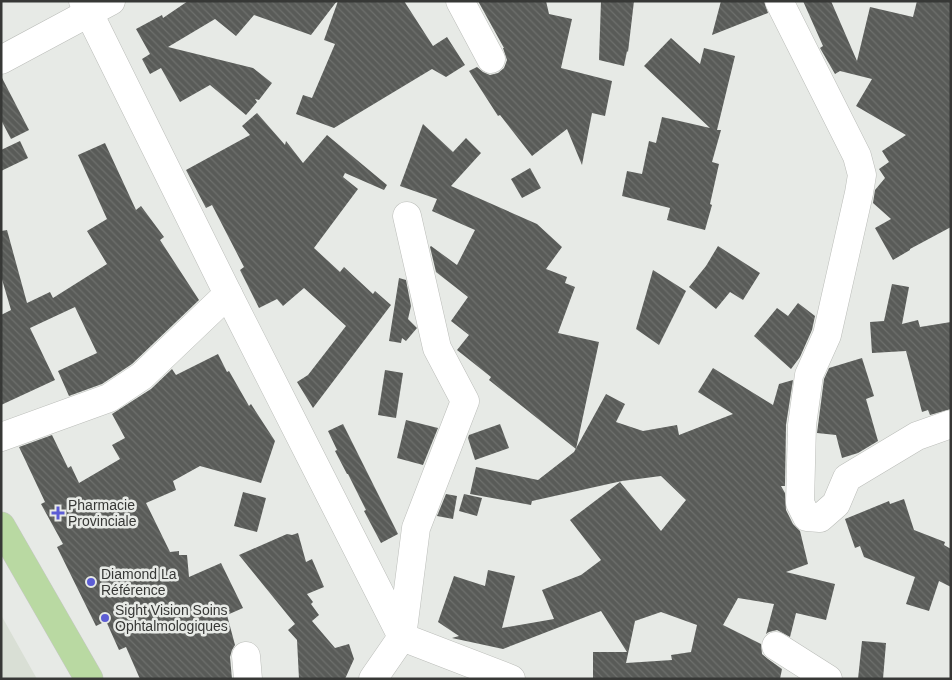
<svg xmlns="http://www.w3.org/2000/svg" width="952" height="680" font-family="Arial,sans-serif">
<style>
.built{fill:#d9dfd5}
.building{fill:url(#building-back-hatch);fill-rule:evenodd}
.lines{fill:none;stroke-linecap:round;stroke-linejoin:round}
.minor-casing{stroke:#bbbdb9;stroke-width:29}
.major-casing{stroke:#c7c7c7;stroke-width:29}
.minor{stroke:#fff;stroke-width:28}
.major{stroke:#b9d9a2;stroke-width:28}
.poi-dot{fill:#5c5dd5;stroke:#e7eae6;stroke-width:2}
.labels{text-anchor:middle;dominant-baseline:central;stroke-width:5;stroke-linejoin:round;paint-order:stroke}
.poi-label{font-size:14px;fill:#373836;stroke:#e7eae6;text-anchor:start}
</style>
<defs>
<pattern id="building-back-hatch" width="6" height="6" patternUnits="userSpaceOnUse" patternTransform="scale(1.25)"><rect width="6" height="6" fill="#595b58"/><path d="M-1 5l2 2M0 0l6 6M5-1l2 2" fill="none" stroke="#6e706d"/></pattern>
</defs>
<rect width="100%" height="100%" fill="#e7eae6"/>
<polygon class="built" points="1,615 37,679 1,679"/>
<g class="building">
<polygon points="188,1 337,1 311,35 254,15 236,36 215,19 168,47 253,68 272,83 259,100 255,99 257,102 246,115 210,85 180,102 161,68 150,74 142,59 150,54 136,29 162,15 163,18"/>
<polygon points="338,1 404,1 433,46 447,37 465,65 446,77 432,69 334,128 296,114 303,95 312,98 335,44 324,40"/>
<polygon points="478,1 546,1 549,14 572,19 561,68 612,81 605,116 592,113 582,165 567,129 532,156 500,115 498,116 469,71 477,67 483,72 490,75 498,73 504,68 507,60 503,48 504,48"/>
<polygon points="601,1 634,1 628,52 627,51 624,66 599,60"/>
<polygon points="721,1 764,1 768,13 712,35"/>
<polygon points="803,1 831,1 857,61 870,7 913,17 917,1 951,1 951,227 910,249 910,250 893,260 875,228 891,219 873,203 875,190 885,178 879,169 889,162 882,151 906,135 856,106 872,79 840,71 835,74 820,48 823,46"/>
<polygon points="671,38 700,64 704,48 735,56 717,130 721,130 712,162 719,164 710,204 712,205 705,230 667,220 670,208 622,196 627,171 642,174 649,141 656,143 662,117 710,128 644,66"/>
<polygon points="1,76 29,130 11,139 1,120"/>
<polygon points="257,113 285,145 286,141 303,163 327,135 387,185 384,190 345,173 343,177 358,189 314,248 340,272 344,267 373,294 375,291 391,305 313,408 297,382 308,375 346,326 304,288 283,306 277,299 259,308 240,270 244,267 212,205 206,208 186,170 250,135 242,126"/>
<polygon points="423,124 453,152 466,138 481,153 451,186 537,224 562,247 546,269 567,277 565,283 575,287 558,333 599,342 576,449 489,380 491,377 457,350 469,335 451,321 468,297 436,272 430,247 431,246 457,265 475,230 432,211 437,199 400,186"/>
<polygon points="20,141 28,158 1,171 1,150"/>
<polygon points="105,143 136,210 141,206 164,237 160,240 199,300 132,364 102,384 69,396 58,371 97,353 75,307 30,328 55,380 1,405 1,315 11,310 1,276 1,231 7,230 27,303 50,292 53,298 107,264 87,231 107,219 78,155"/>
<polygon points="530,168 541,188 522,198 511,179"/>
<polygon points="718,246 760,273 743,300 730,292 716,309 689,287 706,266"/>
<polygon points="653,270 686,291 659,345 636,329"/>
<polygon points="399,278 406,280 411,306 408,319 417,328 406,341 402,338 401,343 389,341"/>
<polygon points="892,284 909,287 902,324 918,320 920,327 951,322 951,409 930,415 928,410 922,412 906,351 872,353 870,322 884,321"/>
<polygon points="798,303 815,316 812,330 800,357 791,369 754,336 777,308 788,316"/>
<polygon points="218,354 227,372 229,371 249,406 251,404 275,441 261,483 200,466 173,481 176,490 146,503 170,552 179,551 179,555 187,555 189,577 221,563 243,608 227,615 235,645 232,650 230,657 232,679 140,679 126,647 119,650 106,621 96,626 57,547 63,544 41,504 45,502 19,447 52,435 68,468 71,466 79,483 120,459 112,445 125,438 112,414 151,389 172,369 176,375"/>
<polygon points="862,358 874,396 866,399 878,441 858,453 842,458 836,435 817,433 824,379 829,368"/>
<path d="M713 368 773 405 779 384 793 380 786 425 785 486H781L785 493 786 510 793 524 800 531 808 564 786 572 835 584 826 620 796 613 790 637 777 630 769 632 766 634 774 604 738 598 723 625 761 644 762 654 768 659 782 669 780 679H593V652H627L601 611 503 649 452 638 459 636 438 622 454 576 485 586 488 570 515 576 502 628 554 619 542 590 581 575 601 560 570 520 620 482 661 531 686 500 661 476 622 481 532 501 531 505 470 494 476 467 538 480 574 452 606 394 625 404 616 422 643 431 677 425 679 435 733 414 698 392ZM661 612 697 625 691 652 671 655 672 660 626 663 635 621Z"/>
<polygon points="385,370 403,373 396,418 378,415"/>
<polygon points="406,420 438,428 423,465 397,458"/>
<polygon points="343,424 398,534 381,543 364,511 366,510 348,474 347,474 335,451 337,450 328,431"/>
<polygon points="500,424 509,448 475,460 468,438 469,435"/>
<polygon points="243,492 266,498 257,532 234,526"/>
<polygon points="446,494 457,496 453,519 437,516"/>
<polygon points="464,494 482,498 477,516 459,511"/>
<polygon points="904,499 914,530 945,542 944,545 951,549 951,587 939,581 929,611 906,604 915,577 864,557 860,546 855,548 845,519 889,501 890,504"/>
<polygon points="298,533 306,562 312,559 324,587 307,594 313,602 311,604 319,615 312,621 335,648 349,644 354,659 345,679 299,679 297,640 288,630 295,624 239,555 287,534 292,535"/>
<polygon points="862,641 886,643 883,679 858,679"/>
</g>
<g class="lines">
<g class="minor-casing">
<g id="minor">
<polyline points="83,1 228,294 402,637 511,679"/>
<polyline points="460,1 491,59"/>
<polyline points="779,1 857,156 862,175 859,193 827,335 809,375 802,425 800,503 807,517 820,518 836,504 847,478 917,436 951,424"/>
<polyline points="1,60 111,1"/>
<polyline points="1,437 109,398 142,376 228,294"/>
<polyline points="776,646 828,679"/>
<polyline points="246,656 248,679"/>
<polyline points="373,679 402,637 416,528 465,401 437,348 407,216"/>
</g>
</g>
<g class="major-casing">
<polyline id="major" points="1,526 89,679"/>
</g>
<use href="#minor" class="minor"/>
<use href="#major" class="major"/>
</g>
<g class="poi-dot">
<path d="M55.5 505.5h5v5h5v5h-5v5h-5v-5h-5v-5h5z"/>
<circle cx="91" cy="582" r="5"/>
<circle cx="105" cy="618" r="5"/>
</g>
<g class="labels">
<g class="poi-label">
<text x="68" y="505">Pharmacie<tspan x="68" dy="16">Provinciale</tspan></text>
<text x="101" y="574">Diamond La<tspan x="101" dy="16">Référence</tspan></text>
<text x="115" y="610">Sight Vision Soins<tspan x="115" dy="16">Ophtalmologiques</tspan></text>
</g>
</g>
<rect width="952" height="680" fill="none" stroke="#373836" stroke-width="5"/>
</svg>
